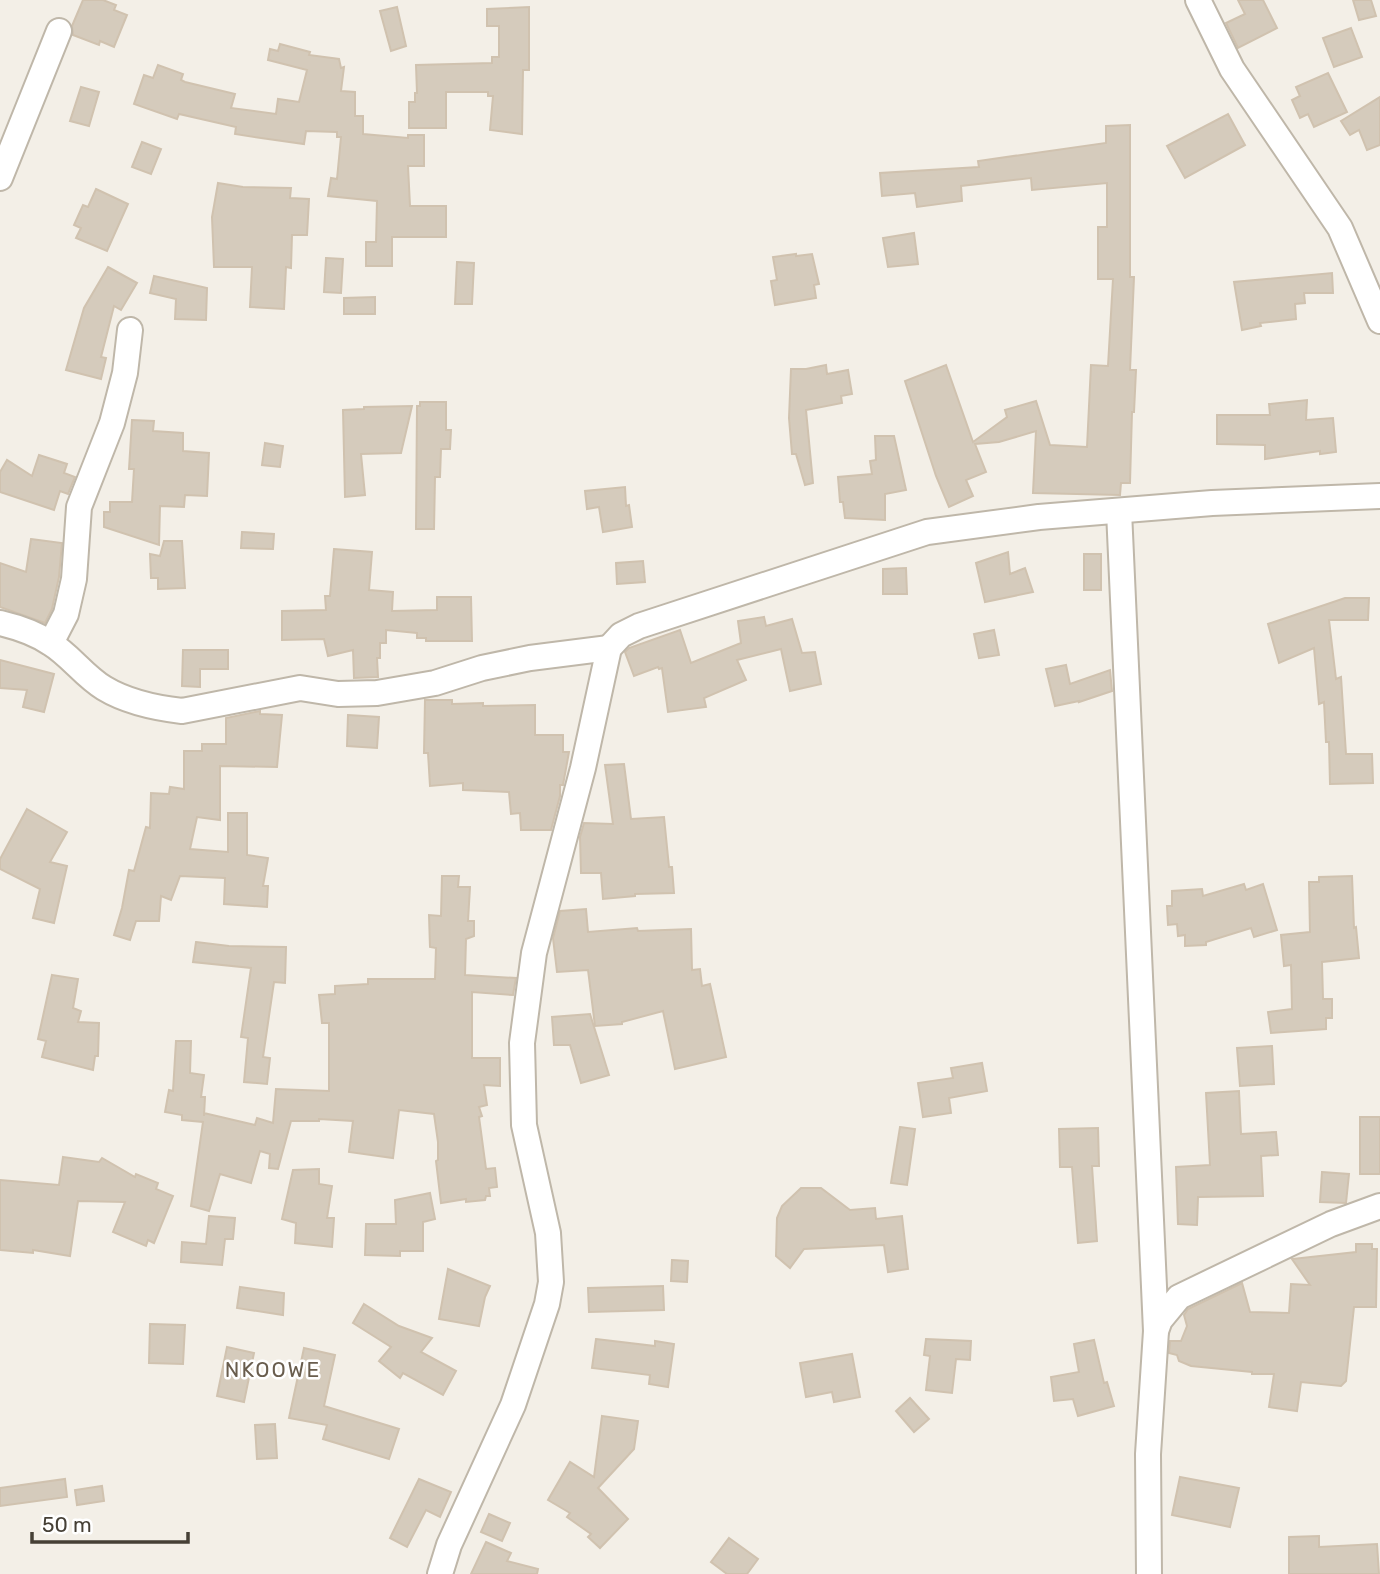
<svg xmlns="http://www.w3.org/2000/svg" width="1380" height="1574" font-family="Rubik,sans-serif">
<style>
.building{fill:#d5cbbc;stroke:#d0c2af;stroke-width:2}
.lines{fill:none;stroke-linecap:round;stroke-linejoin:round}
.minor-casing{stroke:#bfb7a9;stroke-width:28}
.minor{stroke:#fff;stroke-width:24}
.labels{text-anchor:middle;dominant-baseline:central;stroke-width:5;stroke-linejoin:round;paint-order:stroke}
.quarter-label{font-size:21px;letter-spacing:2px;fill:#695d4d;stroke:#fff}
</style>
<rect width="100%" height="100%" fill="#f3efe7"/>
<g class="building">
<polygon points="83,0 103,0 116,5 114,10 127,15 114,47 100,41 99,45 73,35 72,26"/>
<polygon points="1238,0 1263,0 1277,28 1238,48 1226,23 1245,14"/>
<polygon points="1353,0 1371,0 1376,16 1359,20"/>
<polygon points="397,7 406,46 391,51 380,11"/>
<polygon points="529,7 529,70 523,70 522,134 490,130 493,96 488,96 488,92 446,92 446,128 409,128 409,102 415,102 415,93 417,93 416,65 492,63 492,57 499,57 499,26 487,26 487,9"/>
<polygon points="1351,28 1362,57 1334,67 1323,38"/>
<polygon points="280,44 310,52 309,55 339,59 341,68 344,67 341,91 355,92 355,116 363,116 363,134 408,138 408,135 424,135 424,166 408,166 410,206 446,206 446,237 392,237 392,266 366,266 366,242 376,242 377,201 328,196 331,178 337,179 341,137 337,137 337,132 306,131 304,144 261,138 235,134 236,127 179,114 177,119 134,104 144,75 153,78 158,65 183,74 181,80 185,82 235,94 231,108 276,114 278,99 299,102 307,70 268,60 270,49 278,51"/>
<polygon points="1328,73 1347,112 1314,127 1308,114 1300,118 1292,100 1300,96 1296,87"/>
<polygon points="81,87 99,92 89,126 70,121"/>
<polygon points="1380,97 1380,145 1367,150 1359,130 1350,135 1341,121"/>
<polygon points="1228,114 1245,145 1185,178 1167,146"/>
<polygon points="1130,125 1130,277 1134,277 1130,370 1136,370 1134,412 1132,412 1130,483 1121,483 1120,495 1033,493 1036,431 999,442 975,444 986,472 966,480 973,496 949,507 936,476 905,381 946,365 973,442 1007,417 1005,410 1036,401 1050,445 1087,447 1091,365 1108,366 1113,279 1098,279 1098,227 1107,227 1107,183 1032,190 1031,178 961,186 962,201 917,207 915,193 882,196 880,173 979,167 978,161 1106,143 1106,126"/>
<polygon points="142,142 161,149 151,174 132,167"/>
<polygon points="218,183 243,187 291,188 290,198 309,199 307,235 292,235 291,268 286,267 284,309 250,307 252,267 214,267 212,217"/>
<polygon points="96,189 128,204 107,251 76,238 81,228 74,225 83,205 88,207"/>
<polygon points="914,233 918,264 888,267 883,238"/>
<polygon points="796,254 796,256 812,254 819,284 814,285 816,298 775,305 771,281 777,280 773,257"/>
<polygon points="326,258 343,259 341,293 324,292"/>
<polygon points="457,262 474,263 472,304 455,304"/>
<polygon points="108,267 137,283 121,310 114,306 101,357 106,358 101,379 66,370 84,308"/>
<polygon points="1332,273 1333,293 1304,293 1305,303 1295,304 1296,319 1260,323 1261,326 1242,330 1234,282"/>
<polygon points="154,276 207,288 206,320 175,319 176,299 150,293"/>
<polygon points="375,297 375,314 344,314 344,298"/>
<polygon points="826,365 827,374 848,370 852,394 841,396 842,403 806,410 813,483 805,485 796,454 792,454 789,418 791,369 806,369"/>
<polygon points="1307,400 1306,420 1333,418 1336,452 1320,454 1320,451 1265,459 1265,445 1217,444 1217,415 1270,415 1269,404"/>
<polygon points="420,402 446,402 446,430 451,430 450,449 441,449 440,477 435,477 434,529 416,529 417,406 420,406"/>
<polygon points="412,406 401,453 361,454 365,495 345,497 343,410 364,409 364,407"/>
<polygon points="132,420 154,421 153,431 183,433 183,451 209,453 207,496 185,495 184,507 160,506 159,545 104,527 104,512 110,512 110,502 132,502 134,469 129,469"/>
<polygon points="875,436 894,436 906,490 885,494 885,520 845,518 843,502 840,502 838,477 872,474 870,461 876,460"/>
<polygon points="265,443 283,446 280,467 262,465"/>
<polygon points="39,455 67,464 64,473 75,477 68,494 60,491 54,510 0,492 0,472 7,460 32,476"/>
<polygon points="625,487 626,506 629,505 632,527 603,532 599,507 587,509 585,491"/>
<polygon points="242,532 274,534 273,549 241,548"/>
<polygon points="31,539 62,543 59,577 52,609 45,623 0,607 0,563 26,572"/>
<polygon points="164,541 182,541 185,588 158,589 158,578 151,578 150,554 160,556"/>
<polygon points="334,549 372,552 369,590 393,592 392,611 437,610 437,597 471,597 472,641 426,641 426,638 417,638 417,633 386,630 386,643 380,643 380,658 377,658 378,677 354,678 353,650 328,656 324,639 282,640 282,611 326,610 325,596 330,596"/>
<polygon points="1008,552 1010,574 1025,568 1033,592 985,602 976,563"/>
<rect x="1084" y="554" width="17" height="36"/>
<polygon points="643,561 645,582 617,584 616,563"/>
<polygon points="906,568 907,594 883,594 883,569"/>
<polygon points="1345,598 1369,598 1368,620 1329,620 1336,679 1341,677 1346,754 1372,754 1373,783 1330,784 1329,742 1326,742 1324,702 1319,704 1314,648 1279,663 1268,624"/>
<polygon points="764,617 766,626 792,619 802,653 815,652 821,684 790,691 781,649 737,660 746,680 704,698 706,707 668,712 662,668 659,669 658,667 634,676 625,652 629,648 680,630 691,663 741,643 738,621"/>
<polygon points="994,630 999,655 979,658 974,634"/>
<polygon points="183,650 228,650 228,669 200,669 200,687 182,686"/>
<polygon points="0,660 54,674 44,712 23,707 27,690 0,688"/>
<polygon points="1066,665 1070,684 1110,670 1112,691 1079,702 1079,701 1055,706 1046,669"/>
<polygon points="425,700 452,700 452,704 483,703 483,706 535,705 535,735 563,735 563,752 569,752 563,785 560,785 560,796 551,830 521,830 520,813 511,814 509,792 463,790 463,783 430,786 428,753 424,753"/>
<polygon points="260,711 260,714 282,715 277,767 220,766 220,820 197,817 190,849 228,852 228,813 247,813 247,855 268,858 263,886 268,886 267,907 224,904 225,878 180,876 171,900 161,896 159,921 136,921 130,940 114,935 122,908 129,870 134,871 146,827 150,828 151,793 169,794 170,787 184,789 184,751 202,751 202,744 226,744 226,718"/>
<polygon points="348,715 379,717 377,748 347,746"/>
<polygon points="624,764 631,819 664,817 669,867 672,867 674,893 635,894 635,896 603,899 601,873 581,873 580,837 584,823 613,824 605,765"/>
<polygon points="27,809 67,832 50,862 67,866 54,923 33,918 40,889 0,869 0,859"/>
<polygon points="442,876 459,876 458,887 470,887 468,921 474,921 474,936 466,939 465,975 516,978 513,995 472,992 472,1058 500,1058 500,1086 484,1085 487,1105 479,1107 482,1116 479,1117 486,1169 495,1168 497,1187 489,1188 490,1196 486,1196 485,1200 466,1202 466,1199 441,1203 436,1161 438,1160 438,1142 434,1114 399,1110 393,1158 349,1152 353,1121 319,1119 319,1121 291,1121 278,1169 269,1168 270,1154 260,1151 251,1183 220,1174 209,1211 191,1206 203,1122 182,1120 182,1115 165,1112 169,1090 173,1091 176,1041 191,1041 190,1073 204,1075 201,1097 205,1097 204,1116 204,1113 255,1125 257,1118 273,1123 276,1089 329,1091 329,1023 322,1023 319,995 335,994 335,986 368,984 368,979 435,979 436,948 430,947 429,915 441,916"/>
<polygon points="1352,876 1354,928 1356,927 1359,958 1322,962 1323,999 1332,999 1332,1018 1326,1018 1326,1029 1271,1033 1268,1012 1292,1009 1291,965 1284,966 1281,935 1310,932 1309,882 1319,882 1319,877"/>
<polygon points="1244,884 1246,890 1263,884 1277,930 1254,937 1251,928 1206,942 1206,945 1185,946 1185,935 1178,936 1177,924 1168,925 1167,906 1172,906 1172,891 1202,889 1203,896"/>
<polygon points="586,909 588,932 637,928 638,931 691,929 692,970 700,969 702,986 710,984 726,1057 675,1069 663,1011 622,1022 622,1024 595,1026 588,970 557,972 553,938 560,911"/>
<polygon points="196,942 229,946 286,947 285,983 274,982 263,1057 270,1058 267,1084 244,1082 248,1038 241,1037 251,968 193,962"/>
<polygon points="52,975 78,979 73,1008 81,1011 78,1022 99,1023 98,1056 95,1056 93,1070 42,1057 46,1041 38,1039"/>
<polygon points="590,1014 609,1075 581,1083 570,1045 554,1045 552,1017"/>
<polygon points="1272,1046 1274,1084 1240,1086 1237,1048"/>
<polygon points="982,1063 987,1091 949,1098 951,1113 923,1117 918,1083 953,1078 951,1068"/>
<polygon points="1239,1091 1241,1134 1276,1132 1278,1155 1261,1156 1263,1196 1198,1197 1197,1225 1178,1224 1176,1167 1210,1165 1206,1093"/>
<rect x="1360" y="1117" width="20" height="57"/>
<polygon points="900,1127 915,1129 907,1185 891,1183"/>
<polygon points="1098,1128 1099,1166 1092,1166 1097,1241 1078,1243 1072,1167 1060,1167 1059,1129"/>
<polygon points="63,1157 99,1162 102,1158 135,1177 136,1174 158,1183 156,1189 173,1196 154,1243 148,1240 146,1246 113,1232 125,1202 78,1201 70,1256 33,1250 33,1253 0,1250 0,1180 59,1185"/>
<polygon points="319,1169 319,1184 332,1186 327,1218 334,1218 332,1247 295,1243 296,1223 282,1219 293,1170"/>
<polygon points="1322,1172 1349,1174 1346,1203 1320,1202"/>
<polygon points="801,1188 821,1188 850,1210 875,1208 876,1219 902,1216 908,1269 888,1272 884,1245 804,1249 790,1268 776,1256 777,1218 782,1206"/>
<polygon points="430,1193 435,1219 423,1222 423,1251 400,1251 400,1256 365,1255 366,1224 396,1224 395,1200"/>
<polygon points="209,1216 235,1218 233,1239 225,1239 222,1265 181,1262 182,1242 206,1244"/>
<polygon points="1356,1244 1372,1244 1372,1249 1377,1249 1376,1307 1354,1307 1346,1381 1341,1386 1301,1382 1297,1411 1269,1407 1274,1374 1252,1374 1252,1372 1191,1366 1179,1361 1177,1355 1169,1353 1170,1341 1181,1341 1187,1326 1184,1315 1188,1309 1242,1283 1250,1312 1289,1313 1291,1284 1310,1285 1292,1259 1356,1252"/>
<polygon points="672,1260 688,1261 687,1282 671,1281"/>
<polygon points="448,1269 490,1286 485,1297 479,1326 439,1319"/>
<polygon points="663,1286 664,1310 589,1312 588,1288"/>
<polygon points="240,1287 284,1293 283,1315 237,1308"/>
<polygon points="364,1304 399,1326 432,1338 421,1352 456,1371 443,1395 403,1373 400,1378 379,1361 391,1347 353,1323"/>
<polygon points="150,1324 185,1325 183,1364 149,1363"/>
<polygon points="596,1339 655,1346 655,1341 674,1344 668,1387 649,1384 650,1375 592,1368"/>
<polygon points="926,1339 971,1341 970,1360 956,1359 952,1393 926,1390 930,1356 924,1355"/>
<polygon points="1094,1340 1104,1383 1107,1382 1114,1406 1078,1416 1073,1399 1054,1401 1051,1377 1079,1372 1074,1344"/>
<polygon points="227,1347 254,1353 244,1402 217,1396"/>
<polygon points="304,1348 335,1355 324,1406 399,1429 389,1459 323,1439 327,1425 289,1418"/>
<polygon points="852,1354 860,1397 834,1402 832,1392 806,1397 800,1363"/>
<polygon points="910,1398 929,1419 914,1432 896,1411"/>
<polygon points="602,1416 638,1421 634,1449 598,1488 628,1519 600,1548 588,1537 591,1534 567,1517 570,1513 548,1500 570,1462 594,1477"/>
<polygon points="275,1424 277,1458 257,1459 255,1425"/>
<polygon points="1180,1477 1239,1488 1230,1527 1172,1515"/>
<polygon points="65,1479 67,1497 0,1506 0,1488"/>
<polygon points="419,1479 451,1492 440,1517 426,1510 407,1547 390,1538"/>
<polygon points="102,1486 104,1501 77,1505 75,1490"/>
<polygon points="489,1514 510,1523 502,1541 481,1532"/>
<polygon points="1319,1536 1319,1547 1377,1544 1379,1574 1289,1574 1289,1537"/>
<polygon points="729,1538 758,1559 747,1574 727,1574 711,1562"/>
<polygon points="486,1542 511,1553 507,1561 538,1569 537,1574 471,1574"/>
</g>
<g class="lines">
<g class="minor-casing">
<g id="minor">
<polyline points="1198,0 1232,69 1340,228 1380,321"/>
<polyline points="0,178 59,31"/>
<polyline points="1119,511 1156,1331"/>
<path d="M0 623C17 627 35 633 50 643 70 655 84 676 104 688 127 702 156 708 182 711L300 688 338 694 377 693 435 683 482 668 530 658 609 648"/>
<polyline points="51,643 66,614 74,579 79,507 112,423 125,373 130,330"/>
<polyline points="440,1574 449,1545 513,1405 547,1304 551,1282 548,1233 524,1125 522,1043 534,953 583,768 609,648 621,635 639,626 927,532 1039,517 1212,503 1380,496"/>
<polyline points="1149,1574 1148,1454 1156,1331 1160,1320 1179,1297 1331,1224 1380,1206"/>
</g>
</g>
<use href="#minor" class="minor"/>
</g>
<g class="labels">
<g class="quarter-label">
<text x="273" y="1369">NKOOWE</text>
</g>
</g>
<path d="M32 1532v10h156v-10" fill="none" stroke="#464036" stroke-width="3.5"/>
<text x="42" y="1532" font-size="21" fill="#464036" stroke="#ffffff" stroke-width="5" paint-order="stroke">50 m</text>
</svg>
